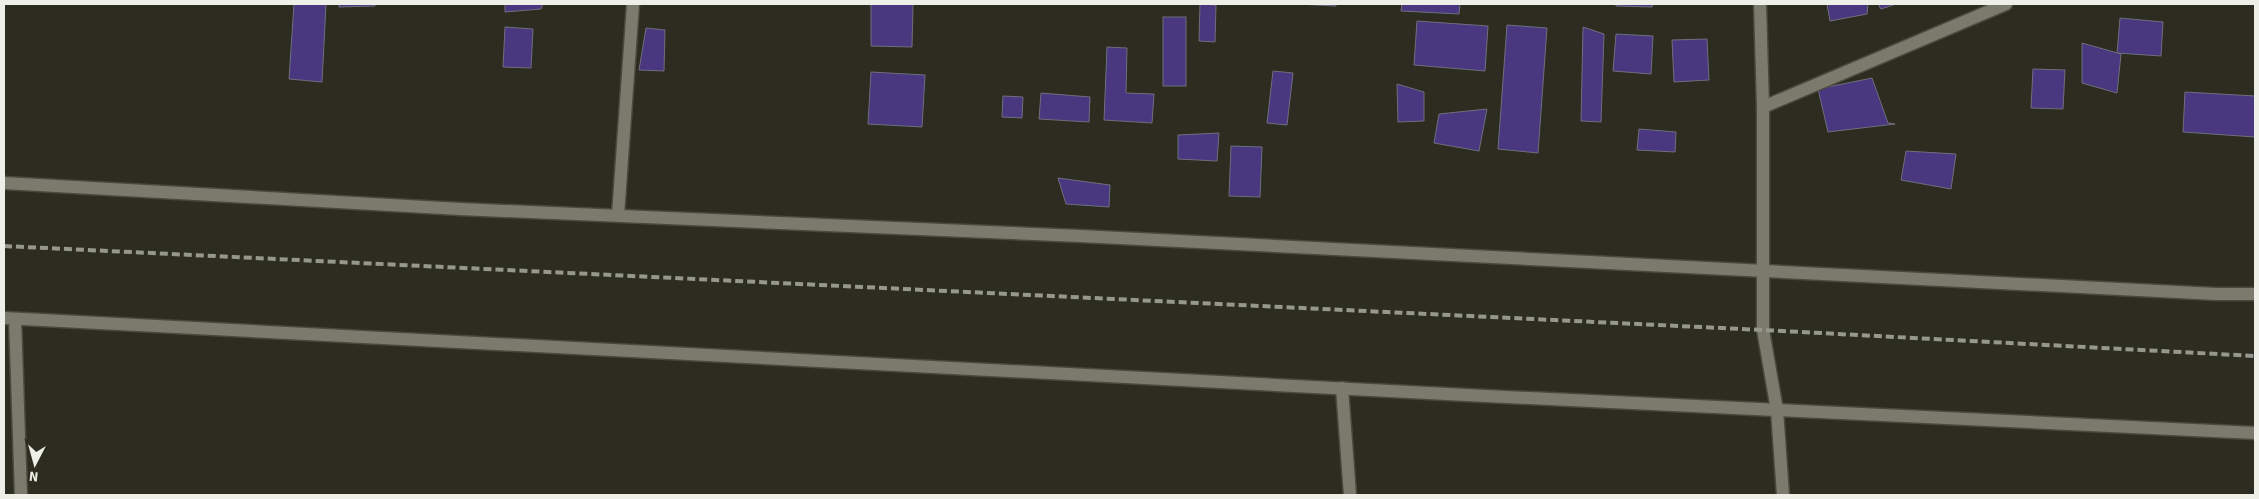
<svg xmlns="http://www.w3.org/2000/svg" width="2259" height="499" font-family="'Source Sans 3',sans-serif">
<style>
.building{fill:#493780;stroke:#706e7c}
.lines{fill:none;stroke-linecap:round;stroke-linejoin:round}
.service-casing{stroke:#49493e;stroke-width:15}
.minor-casing{stroke:#49493e;stroke-width:15}
.service{stroke:#7a7b6c;stroke-width:12}
.minor{stroke:#7a7b6c;stroke-width:12}
.rail{stroke:#97988d;stroke-width:4;stroke-dasharray:8 4;stroke-linecap:butt}
</style>
<rect width="100%" height="100%" fill="#2c2c20"/>
<g class="building">
<polygon points="294,4 326,4 322,82 289,79"/>
<polygon points="339,4 375,4 375,6 339,7"/>
<polygon points="505,4 543,4 541,9 505,12"/>
<polygon points="871,4 913,4 912,47 871,46"/>
<polygon points="1200,4 1216,5 1215,42 1199,41"/>
<polygon points="1297,4 1336,4 1336,6"/>
<polygon points="1402,4 1460,4 1459,14 1401,11"/>
<polygon points="1616,4 1653,4 1652,7 1616,6"/>
<polygon points="1827,4 1868,4 1867,14 1830,21"/>
<polygon points="1878,4 1896,4 1881,9"/>
<rect x="1163" y="17" width="23" height="69"/>
<polygon points="2120,18 2163,22 2161,56 2117,53"/>
<polygon points="1417,21 1488,26 1485,71 1414,65"/>
<polygon points="1507,25 1547,28 1538,153 1498,149"/>
<polygon points="505,27 533,29 531,68 503,67"/>
<polygon points="1583,27 1604,34 1601,122 1581,121"/>
<polygon points="646,28 665,30 664,71 639,70"/>
<polygon points="1616,34 1653,36 1651,74 1613,71"/>
<polygon points="1707,39 1709,80 1674,82 1672,40"/>
<polygon points="2082,43 2121,54 2117,93 2082,83"/>
<polygon points="1107,47 1127,48 1126,93 1154,94 1152,123 1104,120"/>
<polygon points="2033,69 2065,70 2063,109 2031,108"/>
<polygon points="1273,71 1293,73 1287,125 1267,123"/>
<polygon points="871,72 925,75 922,127 868,124"/>
<polygon points="1872,78 1888,123 1895,124 1828,132 1818,89"/>
<polygon points="1397,84 1424,92 1424,121 1398,122"/>
<polygon points="2185,92 2255,96 2255,137 2183,132"/>
<polygon points="1041,93 1090,97 1089,122 1039,119"/>
<polygon points="1003,96 1023,97 1022,118 1002,117"/>
<polygon points="1487,109 1479,151 1434,143 1439,114"/>
<polygon points="1639,129 1676,132 1675,152 1637,150"/>
<polygon points="1219,133 1217,161 1178,159 1178,135"/>
<polygon points="1231,146 1262,147 1260,197 1229,196"/>
<polygon points="1906,151 1956,154 1951,189 1901,180"/>
<polygon points="1058,178 1110,185 1109,207 1066,204"/>
</g>
<g class="lines">
<g class="service-casing">
<polyline id="service" points="1342,388 1350,495"/>
</g>
<g class="minor-casing">
<g id="minor">
<polyline points="1760,4 1763,107 1763,330 1777,410 1783,495"/>
<polyline points="1763,107 2006,4"/>
<polyline points="4,183 460,209 1080,236 2216,294 2255,294"/>
<polyline points="618,215 633,4"/>
<polyline points="4,318 1466,395 2255,433"/>
<polyline points="15,319 21,495"/>
</g>
</g>
<use href="#service" class="service"/>
<use href="#minor" class="minor"/>
<polyline class="rail" points="4,246 1763,330 2255,356"/>
</g>
<rect width="2259" height="499" fill="none" stroke="#eeefe6" stroke-width="10"/>
<g transform="translate(35 464) rotate(186)" stroke="#2c2c20" stroke-width="4" paint-order="stroke">
<path d="M0-4L9 19L0 12L-9 19Z" fill="#eeefe6"/>
<text y="-8" font-size="14" font-weight="bold" text-anchor="middle" fill="#eeefe6">N</text>
</g>
</svg>
